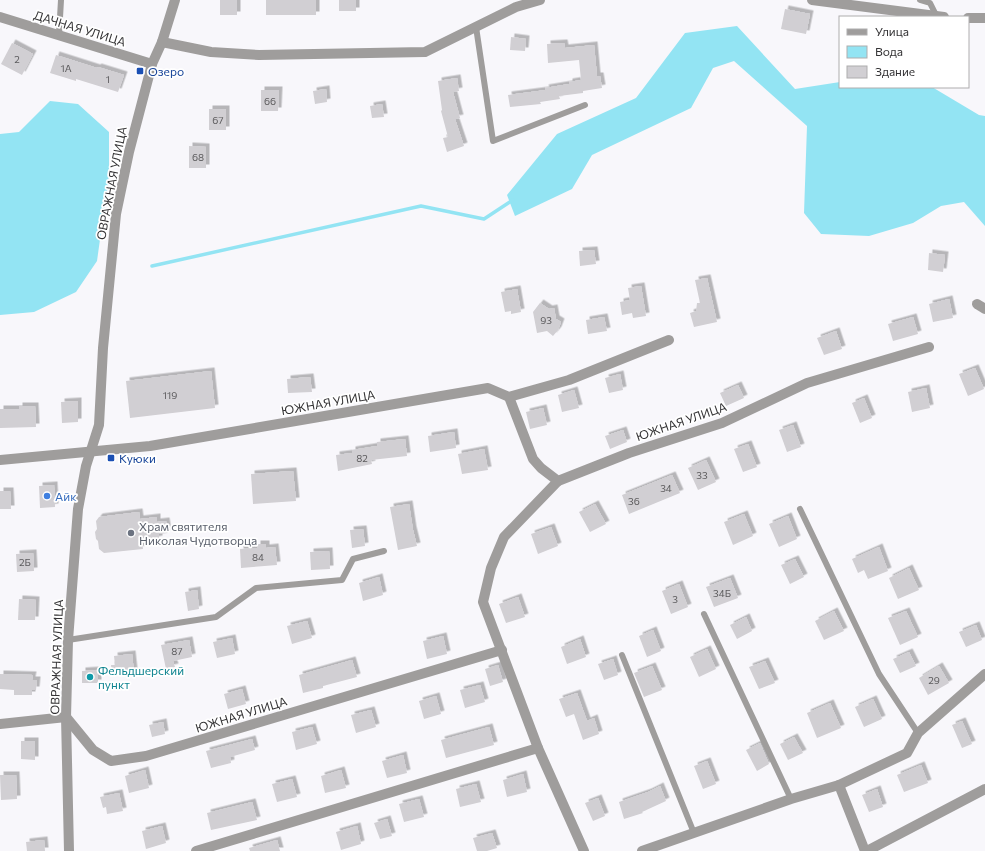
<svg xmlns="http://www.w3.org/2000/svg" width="985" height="851" font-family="Commissioner,sans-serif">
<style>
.water{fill:#93e4f3}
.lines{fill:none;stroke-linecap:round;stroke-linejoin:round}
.stream{stroke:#93e4f3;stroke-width:3.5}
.building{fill:#d1cfd3;filter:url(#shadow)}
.service{stroke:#9f9d9c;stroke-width:6}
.minor{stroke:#9f9d9c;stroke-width:10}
.tertiary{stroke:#9f9d9c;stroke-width:10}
.transit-dot{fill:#1a4fb4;stroke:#fff;stroke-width:1.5}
.shop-dot{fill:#3f7fe0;stroke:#fff;stroke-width:1.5}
.worship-dot{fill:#6b7280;stroke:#fff;stroke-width:1.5}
.culture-dot{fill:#0f9aa8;stroke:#fff;stroke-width:1.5}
.labels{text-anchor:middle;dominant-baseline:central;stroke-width:3.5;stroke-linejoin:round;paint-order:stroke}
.number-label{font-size:10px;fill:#5b5a5c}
.street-label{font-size:12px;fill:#343335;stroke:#fff}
.transit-label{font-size:12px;fill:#164399;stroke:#fff;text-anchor:start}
.shop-label{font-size:12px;fill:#366cbe;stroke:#fff;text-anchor:start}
.worship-label{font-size:12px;fill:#5b616d;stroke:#fff;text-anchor:start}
.culture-label{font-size:12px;fill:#0d838f;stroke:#fff;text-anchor:start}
</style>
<defs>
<filter id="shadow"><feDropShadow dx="3.5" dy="-3.5" stdDeviation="0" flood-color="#0004"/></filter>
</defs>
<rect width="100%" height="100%" fill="#f8f7fb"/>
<g class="water">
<polygon points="737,26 795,89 840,82 840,87 932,87 979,115 985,116 985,226 964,202 941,206 913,223 869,236 821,234 804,213 807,126 734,61 713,68 691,108 592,155 572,189 515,216 507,195 557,134 636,98 685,33"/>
<polygon points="50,101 78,104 109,132 109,175 97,261 76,292 34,312 0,315 0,134 19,132"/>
</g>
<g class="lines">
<polyline class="stream" points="152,266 421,206 484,219 513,200"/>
</g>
<g class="building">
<rect x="220" y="0" width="17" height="15"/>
<rect x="266" y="0" width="50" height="15"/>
<rect x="339" y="0" width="17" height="11"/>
<polygon points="785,9 810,14 806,34 781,29"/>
<polygon points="511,37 526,39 525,51 510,50"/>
<polygon points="12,43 33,54 22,75 1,64"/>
<polygon points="564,43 565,48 594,45 597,76 600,76 602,88 583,91 583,93 559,96 560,99 540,102 541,104 510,107 508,95 546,90 545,88 569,84 569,82 581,80 579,60 548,63 547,44"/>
<polygon points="56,55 97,68 98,67 124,75 118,92 76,79 76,81 50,73"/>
<polygon points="457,78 459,91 453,92 460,118 455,119 464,146 447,152 443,138 448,137 441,111 442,110 438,81"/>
<polygon points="326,89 327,102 315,104 313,91"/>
<polygon points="261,90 279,90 278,111 261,111"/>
<polygon points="382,104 384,117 372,118 370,106"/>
<rect x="209" y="109" width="17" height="21"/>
<polygon points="189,146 206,147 206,168 189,168"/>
<polygon points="594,250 596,264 580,266 579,251"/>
<polygon points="929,253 945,255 943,272 928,270"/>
<polygon points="707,278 717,322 694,327 690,313 696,311 697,303 700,303 695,280"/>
<polygon points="641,286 646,316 633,318 632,313 622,315 620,302 630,300 628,288"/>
<polygon points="517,289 521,312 511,314 511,311 505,312 501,292"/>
<polygon points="949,299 953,318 933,322 929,304"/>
<polygon points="540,303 549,309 554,308 556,319 561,322 558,330 553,336 547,331 537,333 533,312"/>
<polygon points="604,317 607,331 588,334 586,320"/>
<polygon points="913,317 918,334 893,341 888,324"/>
<polygon points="836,331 842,349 824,355 817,338"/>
<polygon points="975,368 984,389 968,396 959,374"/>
<polygon points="211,371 215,408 130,418 126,381"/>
<polygon points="620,374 623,390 609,393 605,378"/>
<polygon points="310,377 312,392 288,393 287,379"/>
<polygon points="738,385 744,398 726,406 720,393"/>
<polygon points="926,388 930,408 912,412 908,392"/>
<polygon points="574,390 579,408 562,412 558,395"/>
<polygon points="864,398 872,418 860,423 852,403"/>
<polygon points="78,401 78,422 62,423 61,402"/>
<polygon points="19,406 35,406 36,427 0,428 0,409 19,409"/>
<polygon points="543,408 547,425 530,429 526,412"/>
<polygon points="793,425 801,447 787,452 779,430"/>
<polygon points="623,430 627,442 610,449 605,436"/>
<polygon points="454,432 456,448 430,452 428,436"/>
<polygon points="405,439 407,456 371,460 372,464 338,471 336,455 352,453 352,450 377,446 377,442"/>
<polygon points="748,444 757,467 743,472 734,449"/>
<polygon points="484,449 488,470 462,474 458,454"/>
<polygon points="706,460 716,482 698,490 688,468"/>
<polygon points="293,471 296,501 253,504 251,474"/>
<polygon points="672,475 680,493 629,514 622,495"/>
<polygon points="54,485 55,507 40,508 39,486"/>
<polygon points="0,491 10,491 11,509 0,509"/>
<polygon points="409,504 413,530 417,546 398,550 390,507"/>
<polygon points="595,504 606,524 590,532 579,512"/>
<polygon points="139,512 140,519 157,517 157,522 166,521 168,533 159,534 159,539 142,542 143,549 104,553 99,549 98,541 96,539 95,532 97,529 96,521 99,517"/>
<polygon points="744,514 753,536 733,545 724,522"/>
<polygon points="788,516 797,539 779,547 769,524"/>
<polygon points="551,527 558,546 538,554 531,534"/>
<polygon points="363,529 365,546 352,548 350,530"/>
<polygon points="257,544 266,544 266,548 275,547 277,565 241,568 240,549 257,548"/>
<polygon points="879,547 888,571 868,579 864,570 858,573 852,559"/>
<polygon points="329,551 330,569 311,570 310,552"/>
<polygon points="33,553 34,571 17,572 16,554"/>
<polygon points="795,559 804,577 790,584 781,565"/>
<polygon points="909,568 919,590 898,599 889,578"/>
<polygon points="379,577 383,595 363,601 359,583"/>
<polygon points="730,578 738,598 714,607 706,587"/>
<polygon points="679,584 688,607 671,614 662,591"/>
<polygon points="197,590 199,609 188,611 185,592"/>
<polygon points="518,597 525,617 506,623 499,604"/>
<polygon points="19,599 36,600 35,620 18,620"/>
<polygon points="834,611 844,631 824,640 815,621"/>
<polygon points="906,611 918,637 900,645 888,618"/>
<polygon points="746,617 752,631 737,639 730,625"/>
<polygon points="307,621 312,638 292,644 287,626"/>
<polygon points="976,625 982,640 966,647 959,632"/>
<polygon points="653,630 661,651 647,657 639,636"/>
<polygon points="443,636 447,654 427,659 423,641"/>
<polygon points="232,638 235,654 217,658 213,642"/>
<polygon points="580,639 586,657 567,664 561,647"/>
<polygon points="189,640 192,657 173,661 175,667 166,669 161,645"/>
<polygon points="707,649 716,669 699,677 690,657"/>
<polygon points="909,652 916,666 900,673 893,659"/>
<polygon points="132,654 134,672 112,675 111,665 115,665 114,656"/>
<polygon points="613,659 618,675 604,680 598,664"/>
<polygon points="352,660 357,677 323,686 323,688 303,693 299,675"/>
<polygon points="765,661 775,683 759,689 749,667"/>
<polygon points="498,665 503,682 490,686 485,669"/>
<polygon points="652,666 662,690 644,697 634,673"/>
<polygon points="939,666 949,683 928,695 919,678"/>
<polygon points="98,670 98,683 82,683 82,671"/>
<polygon points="0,674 33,675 32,680 37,680 36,690 32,690 32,695 14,695 14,690 0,689"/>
<polygon points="480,685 485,702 465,708 460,690"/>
<polygon points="242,689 246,704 228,709 224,694"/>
<polygon points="577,693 587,721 594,718 599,734 583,740 574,714 566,717 559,699"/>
<polygon points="436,696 441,714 424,719 419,701"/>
<polygon points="873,699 882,719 864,727 855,707"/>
<polygon points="830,703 841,728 817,738 807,713"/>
<polygon points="371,710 376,727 356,733 351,715"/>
<polygon points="962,721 972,744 962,748 952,725"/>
<polygon points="163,722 165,734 152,737 149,725"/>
<polygon points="312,727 317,744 296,750 292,732"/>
<polygon points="489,727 494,745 446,758 441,740"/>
<polygon points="794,737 803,753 788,760 780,744"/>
<polygon points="252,739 255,750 230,757 231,763 211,768 206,751"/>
<polygon points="21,741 35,741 35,760 21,759"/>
<polygon points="760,743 769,764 757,771 746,750"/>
<polygon points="403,755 407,773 387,778 382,761"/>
<polygon points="707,761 716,784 703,789 694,766"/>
<polygon points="921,765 928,783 904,792 897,775"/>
<polygon points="145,770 149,788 129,793 125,776"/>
<polygon points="341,770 346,788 325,793 321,776"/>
<polygon points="523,774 527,792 507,797 503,780"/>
<polygon points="0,775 16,775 17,799 1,800"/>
<polygon points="292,779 297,797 277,802 272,784"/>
<polygon points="476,784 481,802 460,807 456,789"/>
<polygon points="660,786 666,801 642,812 643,813 624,819 619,802 648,792"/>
<polygon points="877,789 883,807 869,812 862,795"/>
<polygon points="119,793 123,811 107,814 106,807 103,808 100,797"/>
<polygon points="598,798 605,816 593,821 585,803"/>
<polygon points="419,799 424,817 404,822 399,804"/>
<polygon points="252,802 257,820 211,830 207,813"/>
<polygon points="387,819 392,836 380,839 374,823"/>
<polygon points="162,826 166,843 146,849 142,831"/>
<polygon points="357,826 361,844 341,850 336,832"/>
<polygon points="492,833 497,848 487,851 477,851 473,838"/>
<polygon points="44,840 45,851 27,851 26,842"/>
<polygon points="277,840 280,851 250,851 249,848"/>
</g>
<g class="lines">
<g class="service">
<polyline points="920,0 930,3 937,17"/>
<polyline points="476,27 493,141 585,105"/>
<polyline points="59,35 61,0"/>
<polyline points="800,509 879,674 918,733"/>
<polyline points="704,614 791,799"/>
<polyline points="68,640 216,617 256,588 342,580 353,559 384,551"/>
<polyline points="622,655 694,833"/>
</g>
<g class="minor">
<polyline points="812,0 944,17"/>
<polyline points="0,17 152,64"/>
<polyline points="968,18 985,18"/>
<polyline points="162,42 211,52 259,55 425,52 516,7 540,0"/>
<polyline points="977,304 985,309"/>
<polyline points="509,397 533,459 541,468 558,481 629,453 722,423 807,383 929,347"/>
<polyline points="0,460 150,446 488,388 509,397 569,380 669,340"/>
<polyline points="558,481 504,537 491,568 483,602 538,748 584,851"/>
<polyline points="0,724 66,717 93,750 111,761 146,756 502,650"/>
<polyline points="839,785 865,851"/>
<polyline points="196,851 538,748"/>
<polyline points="642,851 791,799 839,785 907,753 918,733 985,674"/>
<polyline points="867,851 985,789"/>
</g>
<polyline class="tertiary" points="69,851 66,717 68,640 78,509 86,466 99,425 103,348 116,214 129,152 152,64 162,42 175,0"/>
</g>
<g class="transit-dot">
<rect x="136" y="67" width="8" height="8" rx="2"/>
<rect x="107" y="454" width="8" height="8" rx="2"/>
</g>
<circle class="shop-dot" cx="47" cy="496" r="4"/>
<circle class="worship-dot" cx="131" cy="533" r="4"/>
<circle class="culture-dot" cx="90" cy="677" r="4"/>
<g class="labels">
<g class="number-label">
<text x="17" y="59">2</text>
<text x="66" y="68">1А</text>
<text x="108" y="79">1</text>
<text x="270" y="101">66</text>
<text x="218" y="120">67</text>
<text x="198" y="157">68</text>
<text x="546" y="320">93</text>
<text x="170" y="395">119</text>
<text x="362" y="458">82</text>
<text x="702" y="475">33</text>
<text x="666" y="488">34</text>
<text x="634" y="501">36</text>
<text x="258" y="557">84</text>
<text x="25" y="562">2Б</text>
<text x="722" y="593">34Б</text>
<text x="675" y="599">3</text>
<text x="177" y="651">87</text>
<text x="934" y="680">29</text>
</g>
<g class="street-label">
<text transform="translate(80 28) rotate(17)">ДАЧНАЯ УЛИЦА</text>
<text transform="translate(111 183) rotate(-79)">ОВРАЖНАЯ УЛИЦА</text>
<text transform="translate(328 402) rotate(-10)">ЮЖНАЯ УЛИЦА</text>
<text transform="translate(681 421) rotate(-19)">ЮЖНАЯ УЛИЦА</text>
<text transform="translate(56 657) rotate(-88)">ОВРАЖНАЯ УЛИЦА</text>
<text transform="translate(241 714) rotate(-17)">ЮЖНАЯ УЛИЦА</text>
</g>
<g class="transit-label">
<text x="148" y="71">Озеро</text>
<text x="119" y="458">Куюки</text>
</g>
<g class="shop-label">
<text x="55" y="496">Айк</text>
</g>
<g class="worship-label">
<text x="139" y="526">Храм святителя<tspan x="139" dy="14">Николая Чудотворца</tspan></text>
</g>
<g class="culture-label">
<text x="98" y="670">Фельдшерский<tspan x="98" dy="14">пункт</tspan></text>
</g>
</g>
<rect x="839" y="16" width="130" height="72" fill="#ffffff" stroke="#aeadae"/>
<rect x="847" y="29" width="20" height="6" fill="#9f9d9c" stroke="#aeadae"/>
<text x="875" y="36" font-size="12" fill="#343335">Улица</text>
<rect x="847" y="46" width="20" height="12" fill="#93e4f3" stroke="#aeadae"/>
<text x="875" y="56" font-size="12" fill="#343335">Вода</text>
<rect x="847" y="66" width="20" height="12" fill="#d1cfd3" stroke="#aeadae"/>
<text x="875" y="76" font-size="12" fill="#343335">Здание</text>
</svg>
